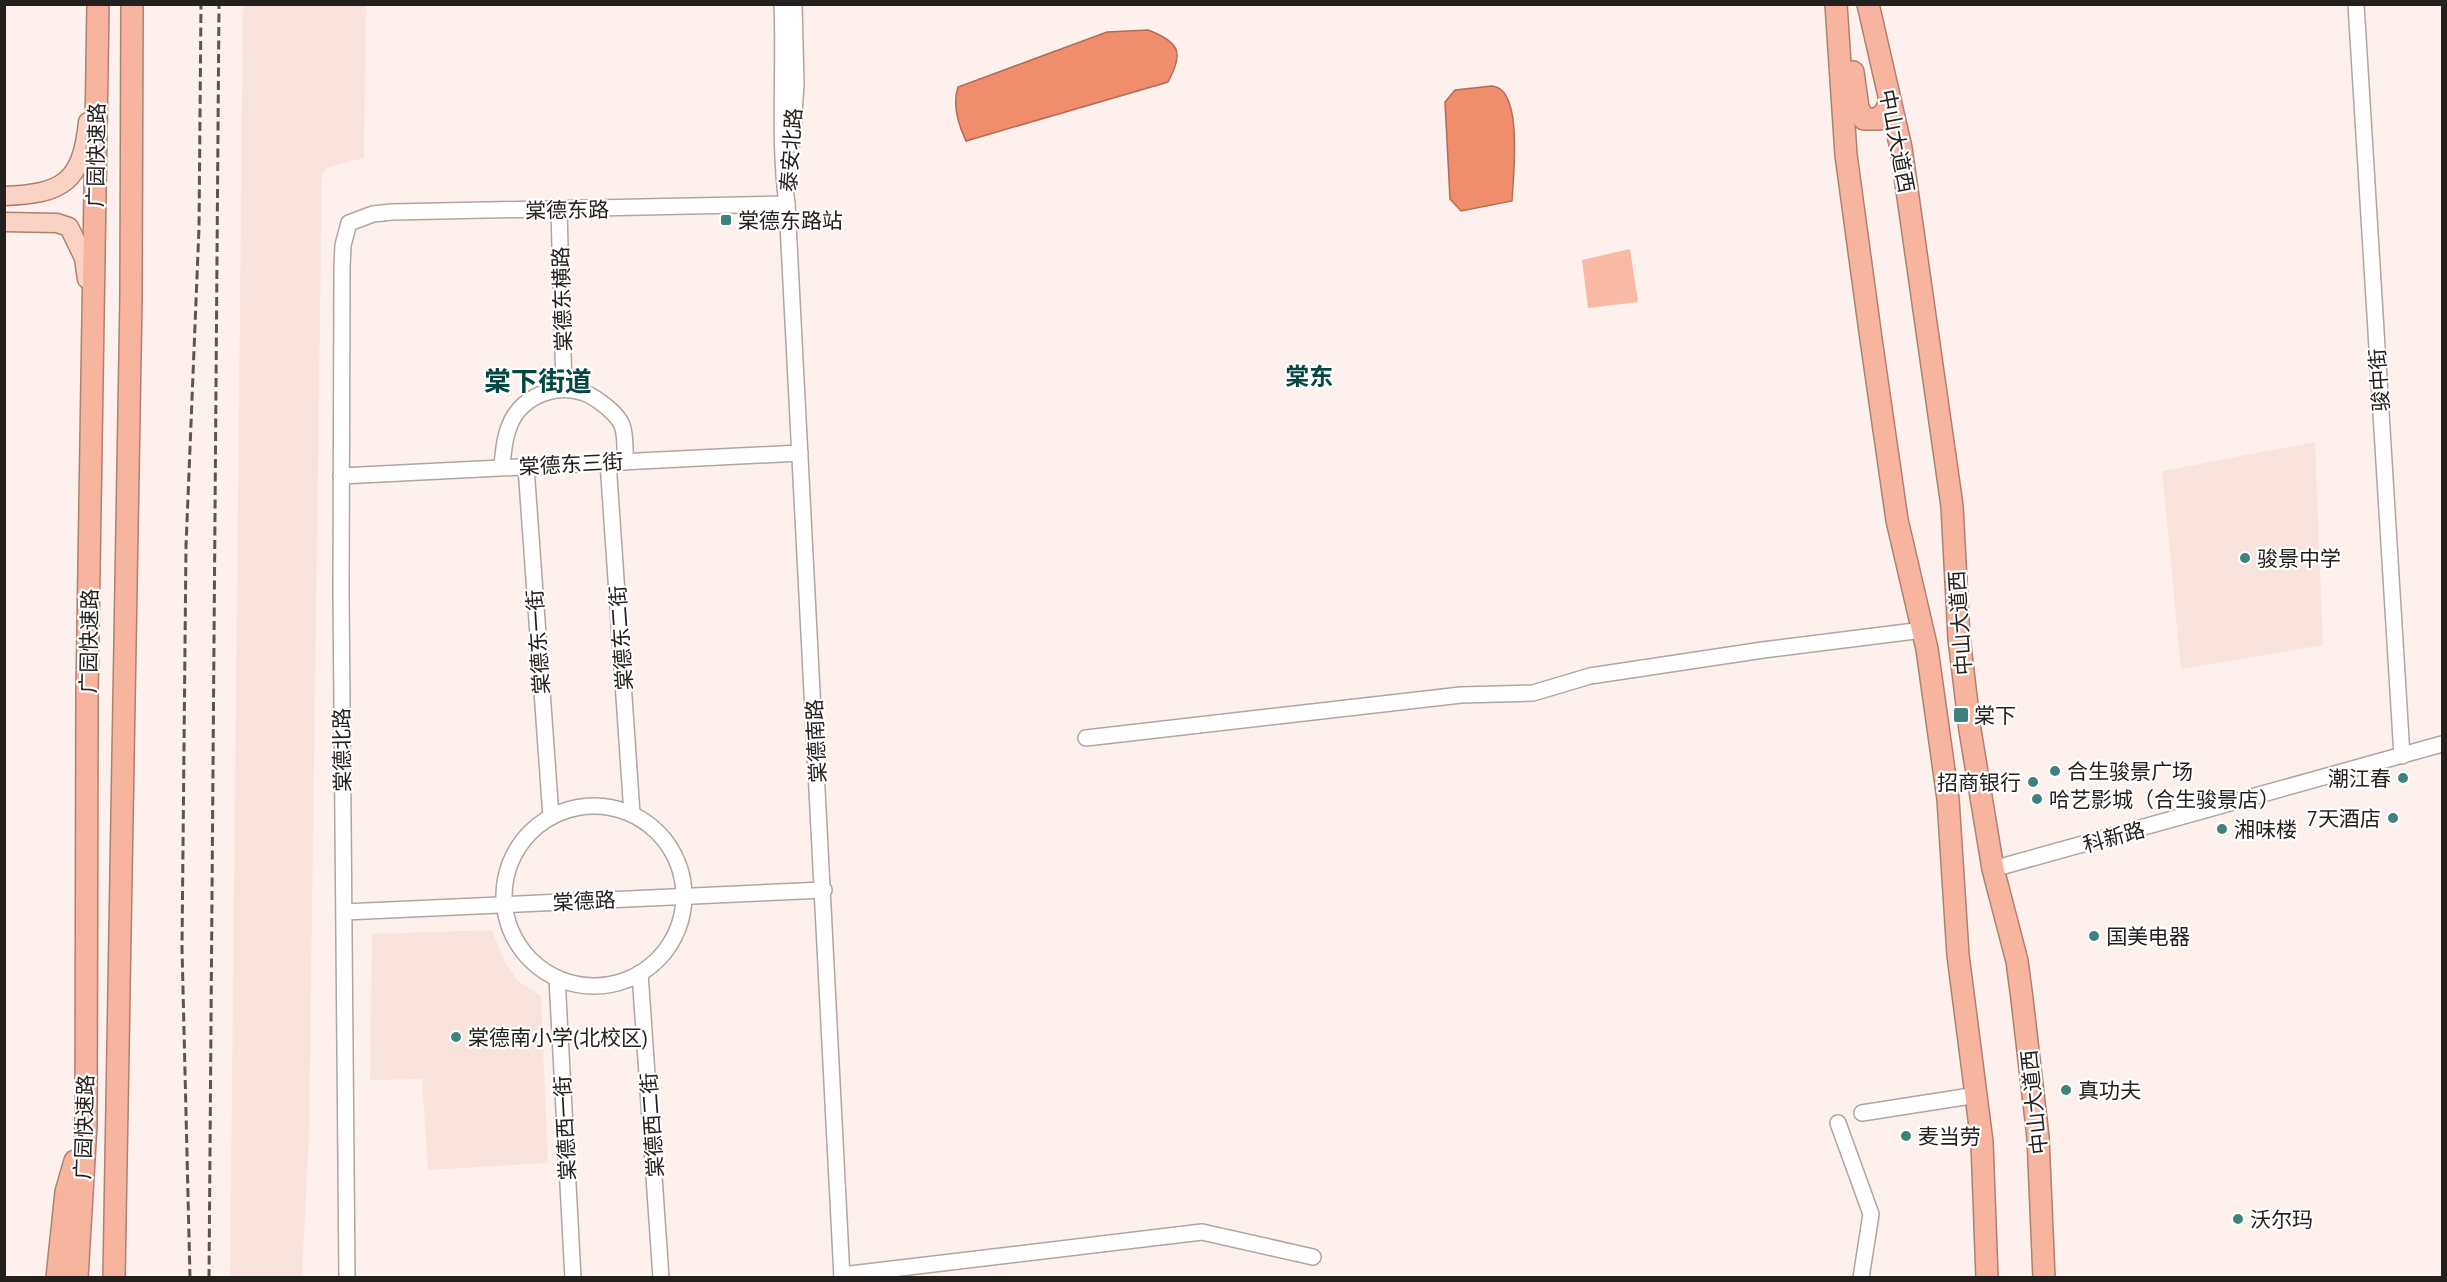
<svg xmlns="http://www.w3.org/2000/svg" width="2447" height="1282" font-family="'PT Sans','Noto Sans SC',sans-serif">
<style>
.built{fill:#f9e4dd}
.green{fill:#f8baa5}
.water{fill:#f08d6d;stroke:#b36c55;stroke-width:1.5}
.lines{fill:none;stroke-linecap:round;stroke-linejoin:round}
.minor-casing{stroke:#b0a5a1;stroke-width:18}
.major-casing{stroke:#ad8172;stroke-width:21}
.highway-casing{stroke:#ad8172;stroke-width:24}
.minor{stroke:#fff;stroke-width:15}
.major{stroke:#fad3c5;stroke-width:18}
.highway{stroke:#f7b59f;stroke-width:21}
.rail{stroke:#5c5553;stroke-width:3;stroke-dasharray:9 4.5;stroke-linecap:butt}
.poi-dot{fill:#3c837e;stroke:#fff;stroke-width:2}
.labels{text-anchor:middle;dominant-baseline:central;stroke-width:4.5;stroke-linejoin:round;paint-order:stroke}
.street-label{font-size:21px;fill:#24201e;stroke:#fff}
.poi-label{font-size:21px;fill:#24201e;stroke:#fff;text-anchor:start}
.quarter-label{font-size:24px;font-weight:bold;fill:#054743;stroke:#fff}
.district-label{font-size:27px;font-weight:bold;fill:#054743;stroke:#fff}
</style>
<rect width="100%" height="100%" fill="#fef1ed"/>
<g class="built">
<polygon points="243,5 366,5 364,158 329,167 322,173 309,1136 302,1278 230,1277"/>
<polygon points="2315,442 2323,645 2181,669 2162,471"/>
<polygon points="492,930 504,961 518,981 541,996 548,1163 428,1170 422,1079 370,1080 372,934"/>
</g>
<polygon class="green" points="1630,249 1638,302 1588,308 1582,260"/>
<g class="water">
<path d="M1148 30C1180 42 1184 53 1168 82L966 141C958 124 952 105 958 87L1107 32Z"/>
<path d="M1492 86C1524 88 1513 178 1512 201L1461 211 1450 199 1445 102 1455 90Z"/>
</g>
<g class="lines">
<g class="minor-casing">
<g id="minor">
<path d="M782 4C785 71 778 138 787 204L842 1278"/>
<polyline points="2356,4 2402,756"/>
<polyline points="792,144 796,84 794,4"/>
<polyline points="559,210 564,388"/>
<polyline points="608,462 632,814"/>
<path d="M502 467C503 454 504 439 509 427 521 392 567 379 596 399 606 406 617 414 622 425 626 436 625 450 625 462"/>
<polyline points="526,467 551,817"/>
<polyline points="341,476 800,453"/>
<polyline points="1086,738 1461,695 1533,693 1590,676 1763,650 1923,630"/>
<circle cx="594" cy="896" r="90"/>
<polyline points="1993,869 2442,744"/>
<polyline points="344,912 824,890"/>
<polyline points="640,973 661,1278"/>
<polyline points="557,978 573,1278"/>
<polyline points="1862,1113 1977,1095"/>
<polyline points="1838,1123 1871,1214 1861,1278"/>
<polyline points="842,1275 1202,1232 1313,1257"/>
<polyline points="347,1278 341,593 342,267 343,245 349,223 373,214 392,212 787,204"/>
</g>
</g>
<g class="major-casing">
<g id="major">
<path d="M4 196C63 194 82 182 88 122"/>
<polyline points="4,222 57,223 69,227 84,258 87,279"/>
</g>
</g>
<g class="highway-casing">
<g id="highway">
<polyline points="1836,4 1846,155 1871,339 1897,520 1927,649 1948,799 1958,955 1982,1142 1987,1278"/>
<polyline points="1868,4 1901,148 1952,506 1959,638 1970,730 1993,869 2017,961 2022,999 2038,1137 2044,1278"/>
<polyline points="1853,72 1858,108 1864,119 1879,119 1886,111 1890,100"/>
<polyline points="57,1278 66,1192 75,1161"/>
<polyline points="77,1278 86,1125 87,694 98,4"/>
<polyline points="114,1278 131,297 132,4"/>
</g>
</g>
<use href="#minor" class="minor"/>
<use href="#major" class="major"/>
<use href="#highway" class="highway"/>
<g class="rail">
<polyline points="190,1278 182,948 186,546 199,228 201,4"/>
<polyline points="209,1278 219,4"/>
</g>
</g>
<g class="poi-dot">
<rect x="720" y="214" width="12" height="12" rx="3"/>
<circle cx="2245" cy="558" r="6"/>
<rect x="1953" y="707" width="16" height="16" rx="3"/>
<circle cx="2055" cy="771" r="6"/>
<circle cx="2403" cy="778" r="6"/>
<circle cx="2033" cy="782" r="6"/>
<circle cx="2037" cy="799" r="6"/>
<circle cx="2393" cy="818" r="6"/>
<circle cx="2222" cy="829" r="6"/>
<circle cx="2094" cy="936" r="6"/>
<circle cx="456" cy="1037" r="6"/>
<circle cx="2066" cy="1090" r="6"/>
<circle cx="1906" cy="1136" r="6"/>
<circle cx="2238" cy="1219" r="6"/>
</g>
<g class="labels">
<g class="street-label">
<text transform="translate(1897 141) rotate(79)">中山大道西</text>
<text transform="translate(791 150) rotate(-86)">泰安北路</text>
<text transform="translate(96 155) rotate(-89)">广园快速路</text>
<text transform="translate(567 210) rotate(-1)">棠德东路</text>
<text transform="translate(562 299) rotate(-92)">棠德东横路</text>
<text transform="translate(2379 380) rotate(-94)">骏中街</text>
<text transform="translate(571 464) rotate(-3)">棠德东三街</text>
<text transform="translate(1960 623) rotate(-94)">中山大道西</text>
<text transform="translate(621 638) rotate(-94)">棠德东二街</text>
<text transform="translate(89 641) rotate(-89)">广园快速路</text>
<text transform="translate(538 642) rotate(-94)">棠德东一街</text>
<text transform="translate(816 741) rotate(-93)">棠德南路</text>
<text transform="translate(342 750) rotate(-91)">棠德北路</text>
<text transform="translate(2114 837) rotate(-15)">科新路</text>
<text transform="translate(584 901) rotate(-3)">棠德路</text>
<text transform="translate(2034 1102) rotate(-96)">中山大道西</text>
<text transform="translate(652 1125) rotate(-94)">棠德西二街</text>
<text transform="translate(84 1127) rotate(-88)">广园快速路</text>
<text transform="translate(565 1128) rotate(-93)">棠德西一街</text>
</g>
<g class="poi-label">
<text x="738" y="220">棠德东路站</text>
<text x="2257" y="558">骏景中学</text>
<text x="1974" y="715">棠下</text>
<text x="2067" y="771">合生骏景广场</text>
<text x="2391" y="778" text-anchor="end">潮江春</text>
<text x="2021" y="782" text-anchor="end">招商银行</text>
<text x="2049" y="799">哈艺影城（合生骏景店）</text>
<text x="2381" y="818" text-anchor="end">7天酒店</text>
<text x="2234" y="829">湘味楼</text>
<text x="2106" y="936">国美电器</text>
<text x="468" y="1037">棠德南小学(北校区)</text>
<text x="2078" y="1090">真功夫</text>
<text x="1918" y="1136">麦当劳</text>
<text x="2250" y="1219">沃尔玛</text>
</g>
<g class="quarter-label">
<text x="1309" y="376">棠东</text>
</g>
<g class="district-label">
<text x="538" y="381">棠下街道</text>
</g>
</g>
<rect width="2447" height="1282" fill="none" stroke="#24201e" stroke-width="12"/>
</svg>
